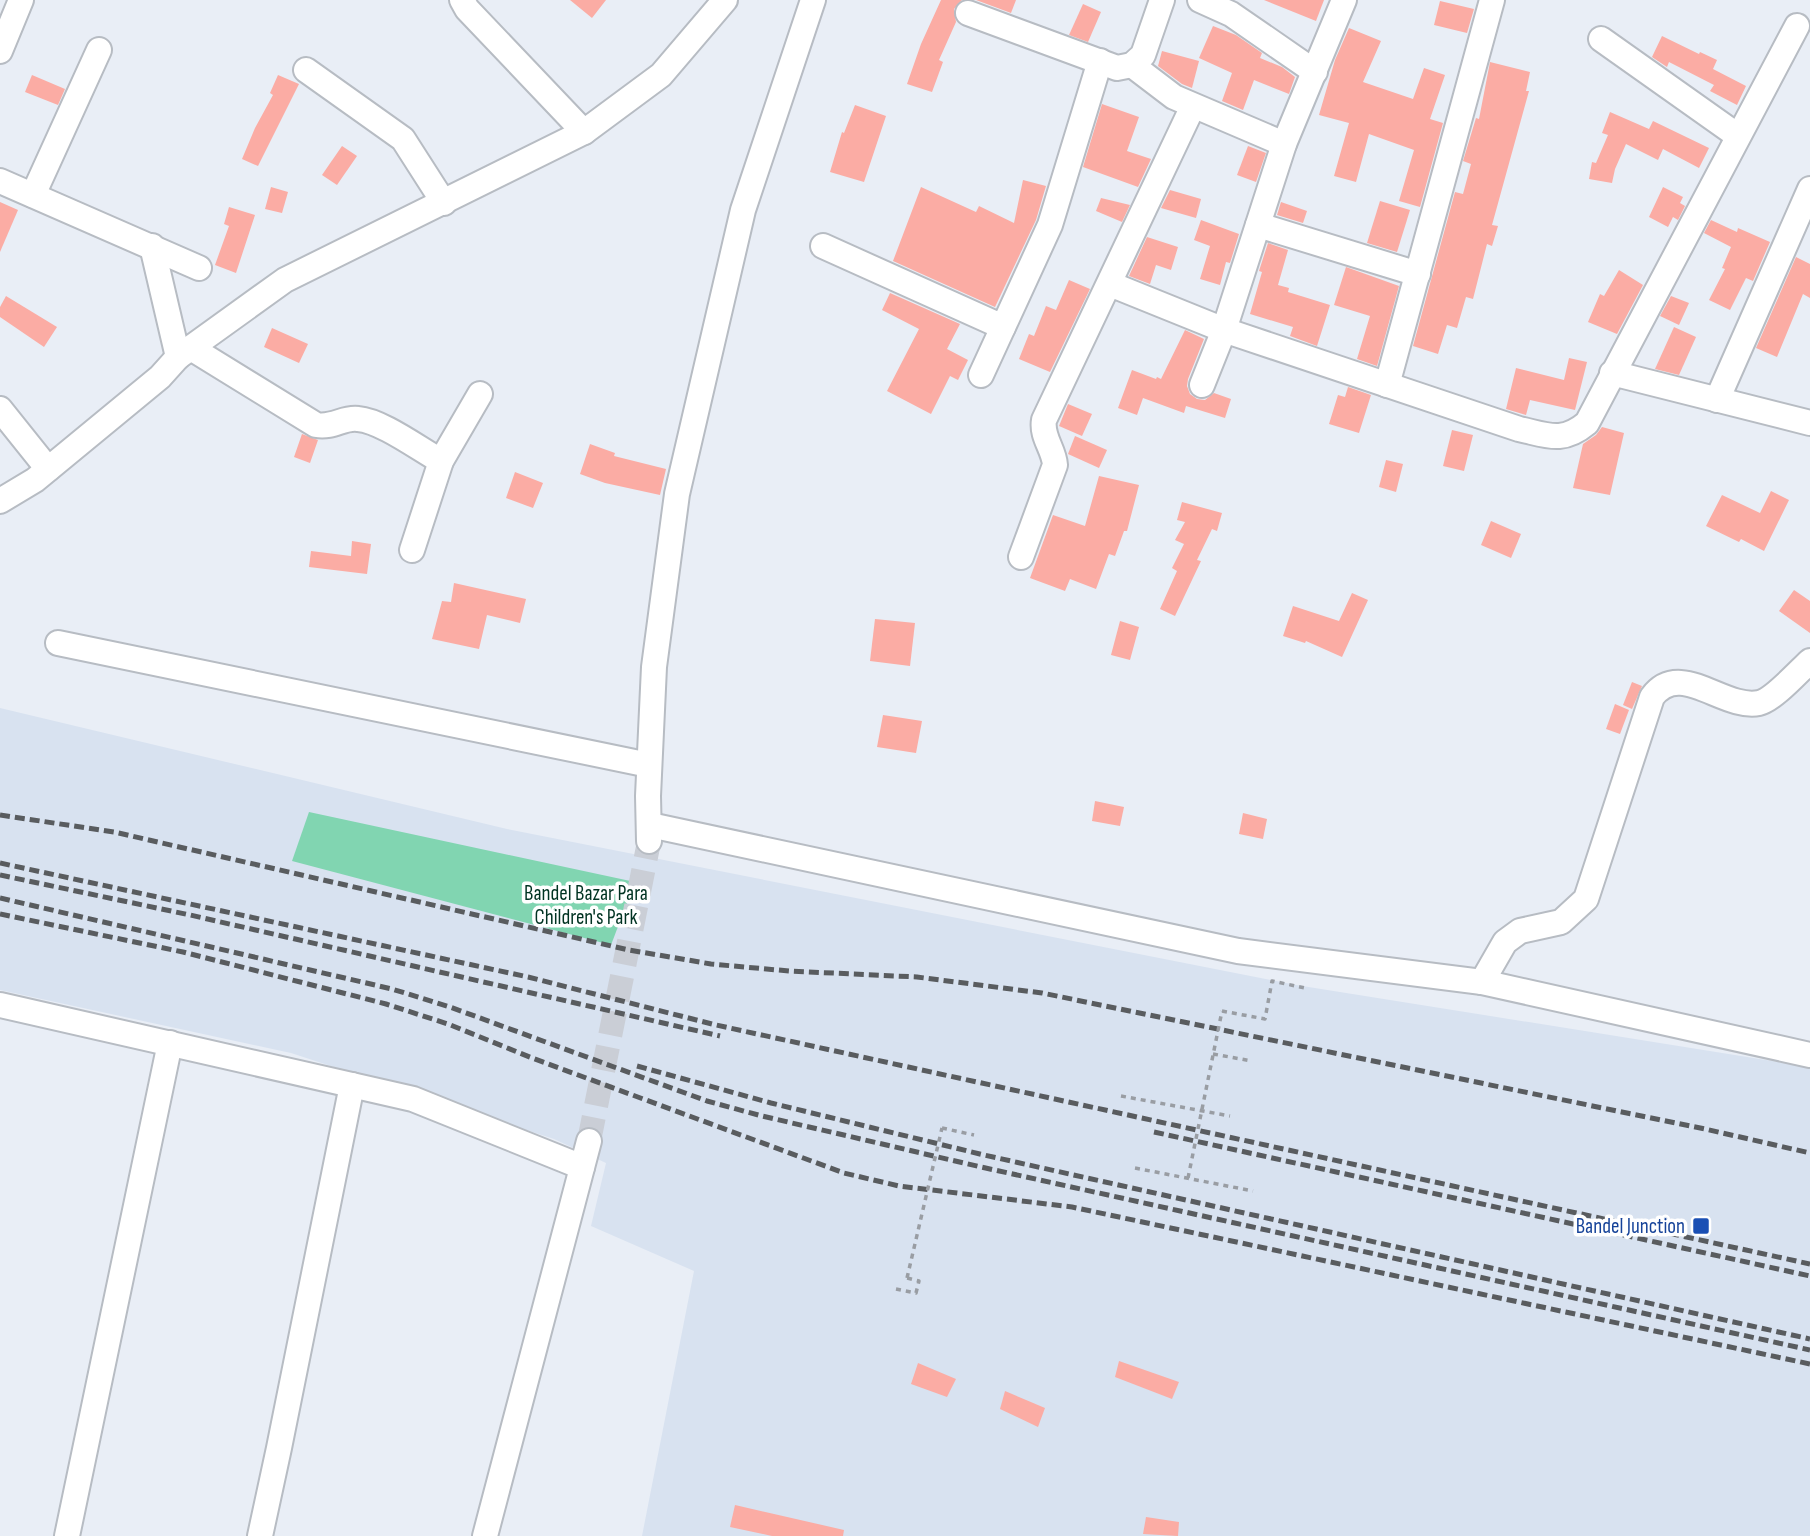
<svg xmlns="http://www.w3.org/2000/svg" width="1810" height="1536" font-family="'Sofia Sans Condensed',sans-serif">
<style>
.built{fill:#d8e2f0}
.green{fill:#81d5b1}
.building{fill:#fbaca4}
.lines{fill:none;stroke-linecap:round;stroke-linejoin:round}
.minor-tunnel{stroke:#caced6;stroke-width:24;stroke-dasharray:24 12;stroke-linecap:butt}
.minor-casing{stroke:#b7bcc3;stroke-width:28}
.path{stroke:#999da3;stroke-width:3.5;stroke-dasharray:5 5;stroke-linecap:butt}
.minor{stroke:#fff;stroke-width:24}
.rail{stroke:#595c5f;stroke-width:5;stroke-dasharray:10 5;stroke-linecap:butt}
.path-bridge{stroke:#999da3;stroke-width:3.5;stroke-dasharray:5 5;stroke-linecap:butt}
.transit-dot{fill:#1a4fb4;stroke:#fff;stroke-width:2.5}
.labels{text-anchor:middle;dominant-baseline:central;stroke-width:7;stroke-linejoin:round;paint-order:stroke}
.park-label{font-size:21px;fill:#013322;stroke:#fff}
.transit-label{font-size:21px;fill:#164399;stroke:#fff;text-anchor:end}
</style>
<rect width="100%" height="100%" fill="#e9eef6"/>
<polygon class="built" points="0,708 507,829 1296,985 1810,1067 1810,1536 642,1536 694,1271 591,1226 606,1163 554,1139 291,1053 0,990"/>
<polygon class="green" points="309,812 635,882 611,945 292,861"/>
<g class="building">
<polygon points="570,0 606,0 592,18"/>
<polygon points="941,0 962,0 954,9 956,22 939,60 943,62 932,92 907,84 921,44"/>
<polygon points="976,0 1016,0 1011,13"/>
<polygon points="1264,0 1324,0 1316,21"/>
<polygon points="1440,1 1474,9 1467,33 1434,25"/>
<polygon points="1083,4 1101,12 1088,42 1069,35"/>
<polygon points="1213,26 1236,35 1262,53 1260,58 1282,67 1295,77 1289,94 1254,80 1243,110 1222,101 1232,73 1199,58"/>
<polygon points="1349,28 1381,41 1363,82 1413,99 1424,68 1445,75 1430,119 1443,123 1420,207 1399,201 1414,150 1369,134 1356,182 1334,176 1349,123 1319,115 1335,60"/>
<polygon points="1662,36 1699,54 1700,52 1717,60 1713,69 1746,86 1737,105 1710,91 1714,85 1669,62 1667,67 1652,57"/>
<polygon points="1162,51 1199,61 1192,88 1182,84 1158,66"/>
<polygon points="1490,62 1530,72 1526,91 1529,91 1492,225 1498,226 1492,246 1487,244 1473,299 1466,297 1457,328 1447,325 1438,354 1413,346 1455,192 1463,194 1471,164 1463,161 1476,118 1479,119"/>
<polygon points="32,75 65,89 58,105 25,92"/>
<polygon points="278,75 299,84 258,166 242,159 255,128 273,95 270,93"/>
<polygon points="1102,104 1139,117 1127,151 1151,159 1138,187 1083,167"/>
<polygon points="855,105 886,116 864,182 830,172 842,132 844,133"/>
<polygon points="1610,112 1649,129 1653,121 1709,148 1699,168 1663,149 1658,160 1626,144 1615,169 1612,183 1589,179 1592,162 1596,163 1608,135 1602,133"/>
<polygon points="342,146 357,156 337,185 322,175"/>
<polygon points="1248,146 1266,153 1256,182 1237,175"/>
<polygon points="1023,180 1046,186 1036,220 995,307 893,261 921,187 976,212 979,206 1014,223"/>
<polygon points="271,187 288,192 282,213 265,209"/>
<polygon points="1663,187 1683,197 1680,203 1685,206 1678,220 1673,217 1668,227 1649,217"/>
<polygon points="1170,190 1201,199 1196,218 1161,208"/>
<polygon points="1101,198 1130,205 1122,222 1096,211"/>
<polygon points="1380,201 1410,210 1397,252 1367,243"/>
<polygon points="0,202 18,210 0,252"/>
<polygon points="1281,202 1307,211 1303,223 1277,215"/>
<polygon points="229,207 255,215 236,273 215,265 229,226 224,224"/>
<polygon points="1201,220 1239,234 1230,263 1226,262 1220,285 1200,279 1210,246 1194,240"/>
<polygon points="1711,220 1737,232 1738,228 1770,242 1753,281 1746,278 1730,310 1709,300 1725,269 1722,268 1731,247 1704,233"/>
<polygon points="1147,237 1178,247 1171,270 1156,265 1150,284 1129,276"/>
<polygon points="1268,243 1288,250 1278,285 1289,288 1288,292 1330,305 1317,346 1290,336 1293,327 1250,314 1262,272 1259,271"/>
<polygon points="1796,257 1810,264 1810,298 1803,294 1777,357 1756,348"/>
<polygon points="1346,267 1399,286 1377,366 1357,359 1370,316 1334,305"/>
<polygon points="1619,270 1643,285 1617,334 1588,322 1600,294 1604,296"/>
<polygon points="1069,280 1090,289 1050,372 1019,359 1029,334 1034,336 1046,306 1056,310"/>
<polygon points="890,293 960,324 947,349 968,360 958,380 950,376 931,414 887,391 919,329 882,310"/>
<polygon points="6,296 57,327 44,347 0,317 0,307"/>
<polygon points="1671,296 1689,303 1679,325 1660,316"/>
<polygon points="1674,327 1696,337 1679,375 1655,369"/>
<polygon points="272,328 308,344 299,363 264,347"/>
<polygon points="1185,330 1204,339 1188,379 1187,386 1190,394 1197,399 1205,400 1214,393 1231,399 1225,418 1186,406 1184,413 1143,398 1137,415 1118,408 1132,370 1156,379 1157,377 1161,379"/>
<polygon points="1569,358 1587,362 1575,410 1530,400 1526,415 1506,409 1516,368 1564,380"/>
<polygon points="1348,387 1371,395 1359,433 1329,424 1338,395 1345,397"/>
<polygon points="1068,404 1092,414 1082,436 1059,426"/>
<polygon points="1602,427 1624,433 1610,495 1573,488 1583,444 1596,435"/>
<polygon points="1452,430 1473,435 1464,471 1443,466"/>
<polygon points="302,434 318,440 310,463 294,457"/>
<polygon points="1075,436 1107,450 1099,468 1068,454"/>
<polygon points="590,444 615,453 614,456 666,469 660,495 605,483 580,474"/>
<polygon points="1386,460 1403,464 1396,492 1379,487"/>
<polygon points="515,472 543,483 533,508 506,498"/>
<polygon points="1099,476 1139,485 1127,531 1124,531 1115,556 1109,554 1096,589 1070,579 1065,591 1030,578 1053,515 1085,526"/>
<polygon points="1771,491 1789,500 1764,551 1741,539 1739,542 1706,526 1722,495 1760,513"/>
<polygon points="1182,502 1222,513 1217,531 1212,529 1197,560 1201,561 1175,616 1160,609 1177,571 1172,568 1184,544 1175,540 1185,522 1177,520"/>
<polygon points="1491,521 1521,534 1511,558 1481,545"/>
<polygon points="352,541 371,544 367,574 309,567 311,551 351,556"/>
<polygon points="454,583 526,599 520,623 487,615 479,649 432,639 442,601 451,602"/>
<polygon points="1794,590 1810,601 1810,633 1779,611"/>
<polygon points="1352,593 1368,600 1342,657 1306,641 1305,643 1283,636 1293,606 1339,621"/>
<polygon points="875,619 915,623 910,666 870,661"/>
<polygon points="1120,621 1139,627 1130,660 1111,655"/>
<polygon points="1632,682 1642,686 1632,709 1623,705"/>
<polygon points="1615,704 1629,710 1620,734 1606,729"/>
<polygon points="883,715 922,721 916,753 877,747"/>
<polygon points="1095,801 1124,807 1120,826 1092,821"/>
<polygon points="1243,813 1267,819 1263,839 1239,834"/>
<polygon points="1119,1361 1179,1382 1172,1399 1115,1377"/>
<polygon points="918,1363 956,1379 947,1397 911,1384"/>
<polygon points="1005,1391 1045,1408 1038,1427 1000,1409"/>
<polygon points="735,1505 844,1530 843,1536 772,1536 730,1527"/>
<polygon points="1146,1517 1179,1522 1178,1536 1143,1534"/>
</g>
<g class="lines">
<polyline class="minor-tunnel" points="589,1141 649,842"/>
<g class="minor-casing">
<g id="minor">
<polyline points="462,0 467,9 584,132"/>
<polyline points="1200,0 1231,14 1315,72"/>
<polyline points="968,13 1117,68 1132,65 1143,55 1162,0"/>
<polyline points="1601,39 1738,136"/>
<polyline points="0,51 21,0"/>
<polyline points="1132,65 1174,97 1284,144"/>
<polyline points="306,70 403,139 444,203"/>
<polyline points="0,181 199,268"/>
<polyline points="33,195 99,50"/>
<polyline points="1258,225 1418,274"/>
<polyline points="152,246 178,357"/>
<polyline points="823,246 1003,327"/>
<path d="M1110 284 1224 330 1519 429C1547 435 1562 444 1587 423L1797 26"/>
<path d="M191 348 316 425C334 428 343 417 358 419 382 421 419 449 441 461"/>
<polyline points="1612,373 1810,423"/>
<polyline points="981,375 1050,225 1100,61"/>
<polyline points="1202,385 1224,330 1284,144 1344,0"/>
<polyline points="1387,385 1492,0"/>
<polyline points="1717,400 1810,189"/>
<polyline points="0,409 48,469"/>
<polyline points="0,501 35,480 160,377 178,357 285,280 584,132 661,75 725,0"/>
<polyline points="412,550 441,461 480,394"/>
<path d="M1021 557 1055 465C1054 449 1041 437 1044 420L1193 106"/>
<polyline points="58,643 649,765"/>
<polyline points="650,825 1238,951 1482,982 1810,1055"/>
<polyline points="649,841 648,796 654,667 677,494 743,210 813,0"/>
<path d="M1482 982 1505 942 1520 931 1561 922 1586 899 1652 697C1680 659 1723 710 1759 703 1773 700 1798 672 1810 661"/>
<polyline points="0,1005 413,1099 582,1167"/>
<polyline points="67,1536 170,1043"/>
<polyline points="260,1536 279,1448 352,1085"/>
<polyline points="485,1536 589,1141"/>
</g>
</g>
<g class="path">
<polyline points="1222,1011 1265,1019 1272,981 1305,988"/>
<polyline points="1213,1054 1252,1061"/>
<polyline points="1121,1096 1230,1116"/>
<polyline points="942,1128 974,1135"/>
<polyline points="1135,1168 1253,1191"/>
<polyline points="896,1289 916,1293 919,1281 907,1278"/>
</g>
<use href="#minor" class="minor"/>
<g class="rail">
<polyline points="0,815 114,832 629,950 711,964 789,971 917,977 1042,993 1705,1129 1810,1153"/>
<polyline points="0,863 528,977 716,1025 1810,1264"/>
<polyline points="0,875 190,915 720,1036"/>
<polyline points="0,898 392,989 450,1007 707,1101 762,1116 981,1167 1810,1350"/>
<polyline points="0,914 183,952 386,1004 448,1024 532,1058 844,1173 899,1186 1072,1207 1810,1364"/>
<polyline points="637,1066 771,1103 984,1155 1810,1339"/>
<polyline points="1154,1132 1810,1276"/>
</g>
<g class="path-bridge">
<polyline points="1188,1178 1222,1011"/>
<polyline points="907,1278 942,1128"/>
</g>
</g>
<rect class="transit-dot" x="1692" y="1217" width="18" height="18" rx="3.5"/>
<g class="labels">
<g class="park-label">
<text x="586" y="893">Bandel Bazar Para<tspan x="586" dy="24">Children's Park</tspan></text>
</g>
<g class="transit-label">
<text x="1685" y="1226">Bandel Junction</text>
</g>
</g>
</svg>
